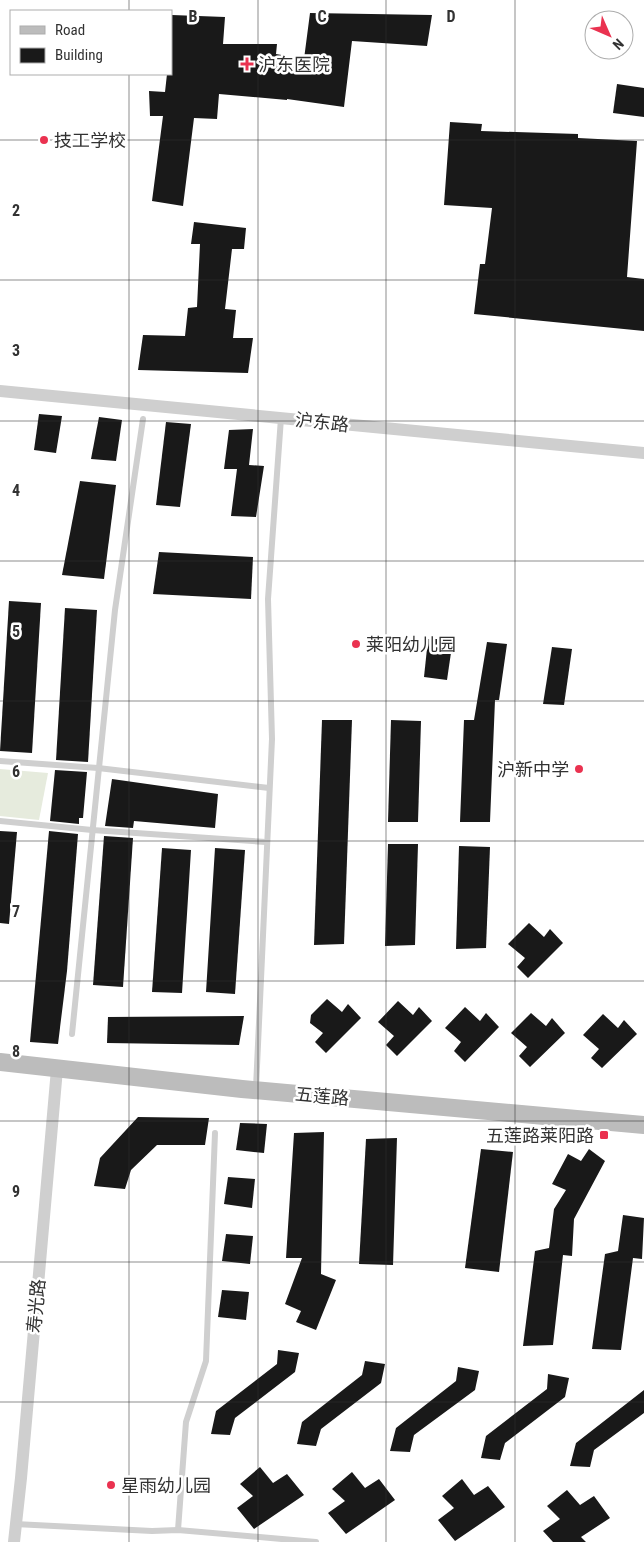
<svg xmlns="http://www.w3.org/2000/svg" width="644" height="1542" font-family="'Roboto Condensed','Noto Sans SC',sans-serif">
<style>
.green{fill:#e6ebdd}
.building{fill:#191919}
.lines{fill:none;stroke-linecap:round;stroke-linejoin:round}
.lane{stroke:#cfcfcf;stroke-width:6}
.street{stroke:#cfcfcf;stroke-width:12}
.secondary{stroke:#bcbcbc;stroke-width:18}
.grid{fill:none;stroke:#323232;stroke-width:1;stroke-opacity:0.55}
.poi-dot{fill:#ea3250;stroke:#fff;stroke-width:2}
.labels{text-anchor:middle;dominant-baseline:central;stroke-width:5;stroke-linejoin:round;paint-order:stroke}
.poi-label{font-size:18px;fill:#323232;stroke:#fff;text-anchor:start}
.street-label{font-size:18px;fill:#323232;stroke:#fff}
.grid-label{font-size:16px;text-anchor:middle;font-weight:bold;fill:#323232;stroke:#fff;stroke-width:5;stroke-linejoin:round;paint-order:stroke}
</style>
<rect width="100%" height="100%" fill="#fff"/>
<polygon class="green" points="0,769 48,773 39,820 0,816"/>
<g class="building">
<polygon points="310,13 432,15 427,46 352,41 344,107 287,99 287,100 219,94 217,119 194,118 183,206 152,201 163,116 150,116 149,91 165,92 167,74 171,74 172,15 225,17 223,44 277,44 276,54 304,59"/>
<polygon points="617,84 644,88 644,117 613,113"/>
<polygon points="450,122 482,124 481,131 578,134 578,138 637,141 627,277 644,279 644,331 474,314 480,264 485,264 492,208 444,205"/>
<polygon points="194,222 246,228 244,249 232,249 225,309 236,310 233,338 253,338 248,373 138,370 143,335 185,336 188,308 197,307 200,244 191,244"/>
<polygon points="39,414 62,416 56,453 34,450"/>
<polygon points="99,417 122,420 116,461 91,459"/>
<polygon points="166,422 191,424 180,507 156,505"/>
<polygon points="253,429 249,465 264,466 256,517 231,516 237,469 224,469 229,430"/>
<polygon points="80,481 116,485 104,579 62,575"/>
<polygon points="159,552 253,557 251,599 153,594"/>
<polygon points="9,601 41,603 32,753 0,751"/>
<polygon points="65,608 97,610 88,762 56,760"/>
<polygon points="428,639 453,639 447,680 424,677"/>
<polygon points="487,642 507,644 499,700 495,700 490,822 460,822 464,720 474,720"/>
<polygon points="552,647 572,649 564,705 543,704"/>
<polygon points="322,720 352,720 344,944 314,945"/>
<polygon points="391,720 421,721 418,822 388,822"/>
<polygon points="55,770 87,772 83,818 79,818 79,824 50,821"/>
<polygon points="112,779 218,794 215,828 134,821 133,828 105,826"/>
<polygon points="0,831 17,832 9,924 0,923"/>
<polygon points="49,831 78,834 67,971 58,1044 30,1042"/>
<polygon points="104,836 133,838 123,987 93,985"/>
<polygon points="388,844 418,844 415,945 385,946"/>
<polygon points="459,846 490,847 486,948 456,949"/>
<polygon points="162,848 191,850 182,993 152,992"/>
<polygon points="215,848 245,850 235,994 206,992"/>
<polygon points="529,923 544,937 550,929 563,943 528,978 517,967 525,958 508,944"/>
<polygon points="327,999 342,1012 348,1004 361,1018 326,1053 315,1042 323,1033 310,1023 311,1015"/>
<polygon points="398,1001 413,1015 419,1007 432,1021 397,1056 386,1045 394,1036 378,1022"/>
<polygon points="465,1007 480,1021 486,1013 499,1027 465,1062 454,1051 461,1042 445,1028"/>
<polygon points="531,1013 546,1026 552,1018 565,1033 530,1067 519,1056 527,1047 511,1033"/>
<polygon points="603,1014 618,1028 624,1020 637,1034 602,1068 591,1058 599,1049 583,1035"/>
<polygon points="244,1016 239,1045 107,1043 108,1017"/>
<polygon points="138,1117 209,1118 205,1145 157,1145 131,1170 125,1189 94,1186 100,1158"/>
<polygon points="240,1123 267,1124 264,1153 236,1150"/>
<polygon points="324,1132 321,1274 336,1280 316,1330 296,1322 301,1311 285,1304 302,1258 286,1258 294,1133"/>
<polygon points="397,1138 393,1265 359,1264 366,1139"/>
<polygon points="481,1149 513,1152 499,1272 465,1268"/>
<polygon points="589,1149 605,1161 574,1219 572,1256 563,1255 553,1345 523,1346 535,1251 549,1248 554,1209 566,1190 552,1184 568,1154 581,1161"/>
<polygon points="228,1177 255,1179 252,1208 224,1204"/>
<polygon points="623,1215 644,1218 642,1259 633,1258 621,1350 592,1349 605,1254 618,1251"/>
<polygon points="226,1234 253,1236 250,1264 222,1261"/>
<polygon points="222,1290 249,1292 246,1320 218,1317"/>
<polygon points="278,1350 299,1353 295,1372 235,1418 230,1435 211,1434 216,1411 277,1364"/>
<polygon points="365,1361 385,1364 381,1383 321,1429 316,1446 297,1444 302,1422 362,1375"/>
<polygon points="458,1367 479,1371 475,1390 414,1435 410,1452 390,1451 396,1428 456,1381"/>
<polygon points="548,1374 569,1378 565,1397 505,1443 500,1460 481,1458 486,1436 547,1389"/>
<polygon points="644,1390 644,1413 594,1450 590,1467 570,1466 576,1443"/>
<polygon points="260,1467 273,1483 287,1474 304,1495 254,1529 237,1508 253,1496 240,1484"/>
<polygon points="352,1472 365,1488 379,1479 395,1500 346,1534 328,1513 345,1501 332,1489"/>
<polygon points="462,1479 474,1495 488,1486 505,1507 455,1541 438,1520 454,1508 442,1496"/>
<polygon points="567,1490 580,1505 594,1496 610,1518 581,1537 586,1542 553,1542 543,1531 560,1519 547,1506"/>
</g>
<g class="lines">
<g class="lane">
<polyline points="0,761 98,768 269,788"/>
<polyline points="0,821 92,830 266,842"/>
<polyline points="72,1034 115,610 143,419"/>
<polyline points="256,1088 272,739 268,599 281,418"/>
<polyline points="15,1524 152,1531 178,1530 316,1542"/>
<polyline points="178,1530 186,1422 206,1361 215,1133"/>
</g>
<g class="street">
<polyline points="0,391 644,453"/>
<polyline points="14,1542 21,1478 57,1069"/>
</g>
<polyline class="secondary" points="0,1062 242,1089 644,1125"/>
</g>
<path class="grid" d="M129 0V11M258 0V1542M386 0V1542M515 0V1542M129 74V1542M0 140H644M0 280H644M0 421H644M0 561H644M0 701H644M0 841H644M0 981H644M0 1121H644M0 1262H644M0 1402H644"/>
<g class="poi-dot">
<path d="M244.5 56.5h5v5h5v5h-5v5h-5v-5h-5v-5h5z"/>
<circle cx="44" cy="140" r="5"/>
<circle cx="356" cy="644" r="5"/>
<circle cx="579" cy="769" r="5"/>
<rect x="599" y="1130" width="10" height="10" rx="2.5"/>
<circle cx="111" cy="1485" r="5"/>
</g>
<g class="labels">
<g class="poi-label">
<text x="258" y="64">沪东医院</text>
<text x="54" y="140">技工学校</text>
<text x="366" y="644">莱阳幼儿园</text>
<text x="569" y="769" text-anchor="end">沪新中学</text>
<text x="594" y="1135" text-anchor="end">五莲路莱阳路</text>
<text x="121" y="1485">星雨幼儿园</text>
</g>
<g class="street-label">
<text transform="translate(322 422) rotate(6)">沪东路</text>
<text transform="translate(322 1096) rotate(5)">五莲路</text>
<text transform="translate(36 1306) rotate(-85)">寿光路</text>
</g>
</g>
<g class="grid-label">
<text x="193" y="22">B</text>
<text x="322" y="22">C</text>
<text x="451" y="22">D</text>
<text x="16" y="216">2</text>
<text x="16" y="356">3</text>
<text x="16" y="496">4</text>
<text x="16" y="637">5</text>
<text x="16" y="777">6</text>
<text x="16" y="917">7</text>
<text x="16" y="1057">8</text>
<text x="16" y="1197">9</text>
</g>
<rect x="10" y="10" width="162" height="65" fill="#ffffff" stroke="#adadad"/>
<rect x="20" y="26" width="25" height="8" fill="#bcbcbc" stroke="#adadad"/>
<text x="55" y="35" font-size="15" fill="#323232">Road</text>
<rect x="20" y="48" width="25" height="15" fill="#191919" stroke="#adadad"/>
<text x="55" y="60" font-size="15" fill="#323232">Building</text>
<g transform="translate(609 35) rotate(135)"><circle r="24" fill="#ffffff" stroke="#adadad"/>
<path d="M0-4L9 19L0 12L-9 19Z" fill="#ea3250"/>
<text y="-8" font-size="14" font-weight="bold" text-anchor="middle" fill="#323232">N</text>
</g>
</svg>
